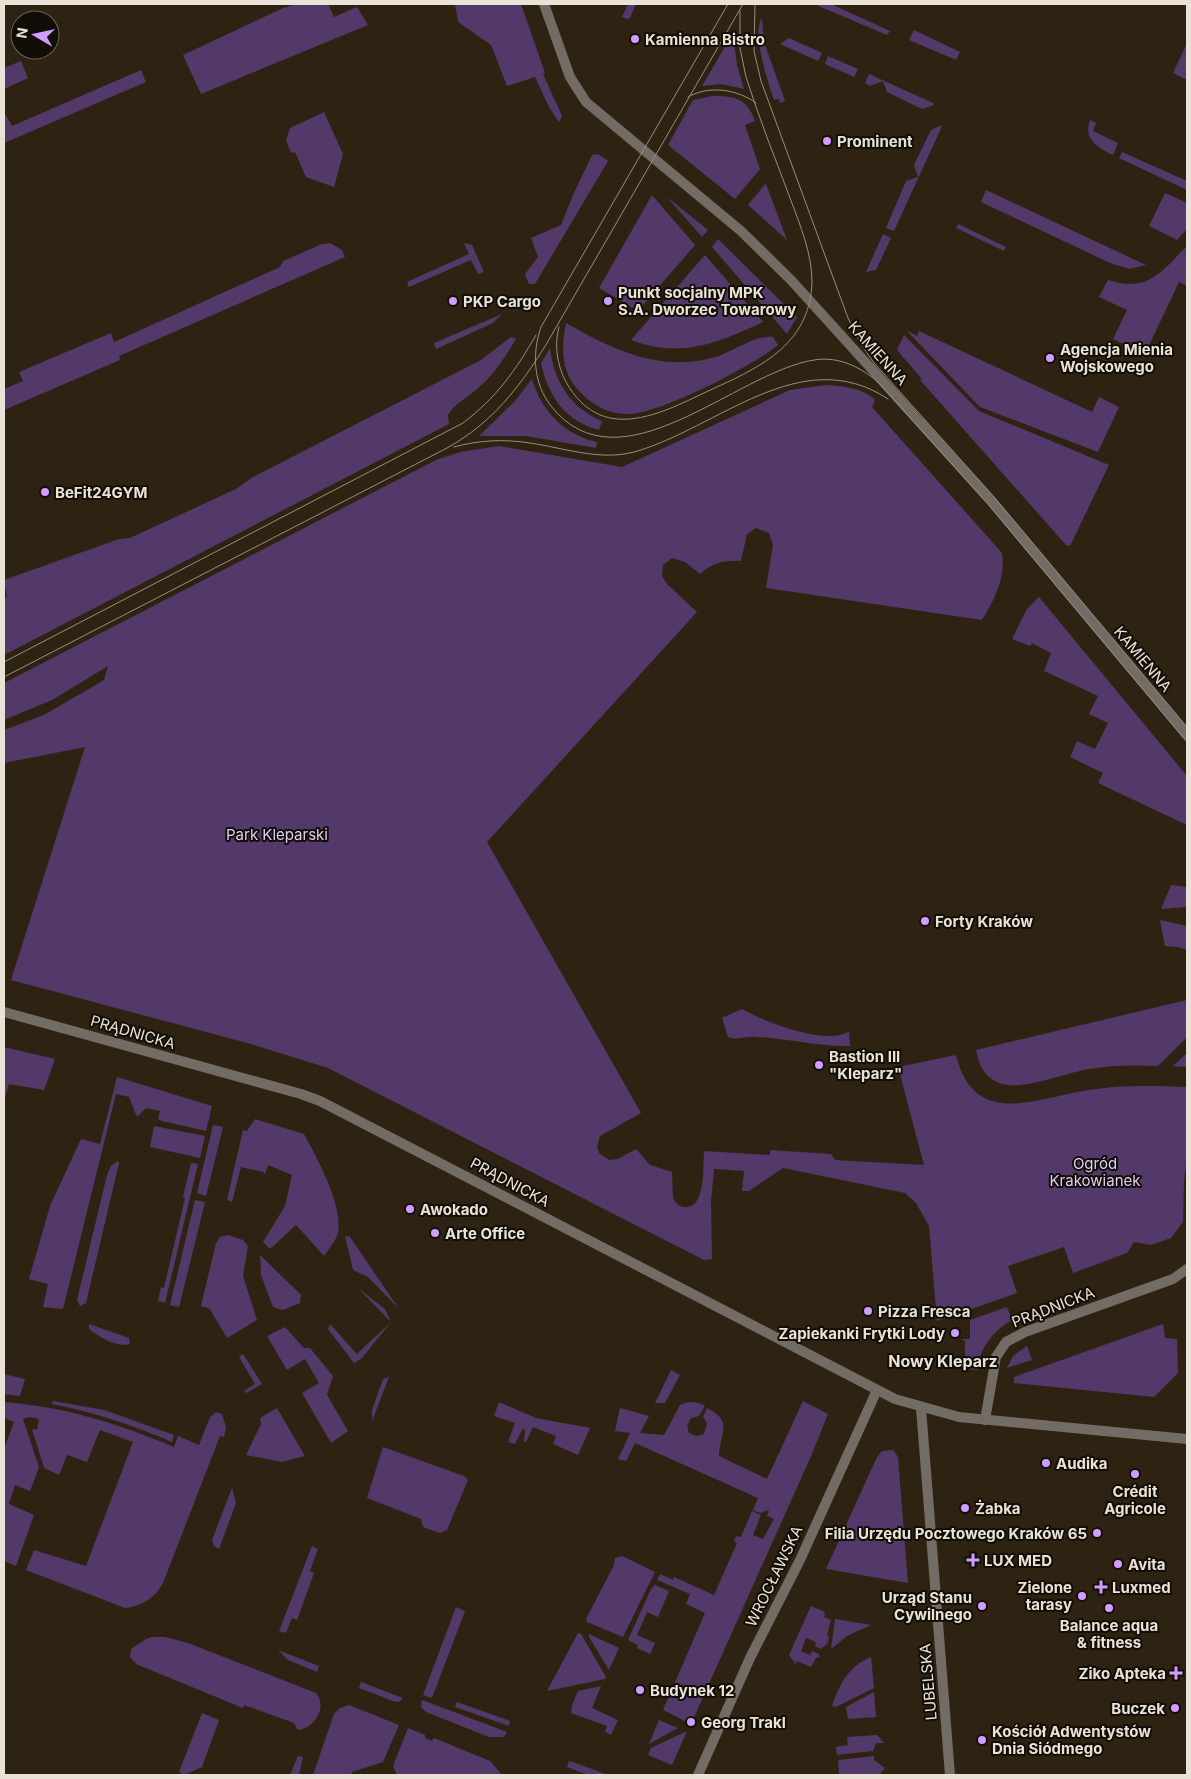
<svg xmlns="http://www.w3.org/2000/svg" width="1191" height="1779" font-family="Inter,sans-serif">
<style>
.green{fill:#53386a}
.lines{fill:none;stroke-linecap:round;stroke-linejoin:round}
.minor{stroke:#726c64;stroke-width:10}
.tertiary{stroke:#726c64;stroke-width:10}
.tram{stroke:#978e81;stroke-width:1}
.poi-dot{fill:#d09dff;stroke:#120e07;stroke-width:2}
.labels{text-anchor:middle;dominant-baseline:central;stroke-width:4;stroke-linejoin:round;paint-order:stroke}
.poi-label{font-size:15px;font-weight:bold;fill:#e9e2d7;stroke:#120e07;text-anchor:start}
.street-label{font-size:15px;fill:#e9e2d7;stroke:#120e07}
.park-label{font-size:15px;fill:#dfcdf2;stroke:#120e07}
.neighbourhood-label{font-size:16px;font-weight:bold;fill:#e9e2d7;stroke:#120e07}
</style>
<rect width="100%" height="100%" fill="#2e2312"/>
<g class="green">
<polygon points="298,4 328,4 334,17 357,7 368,25 201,94 183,55 283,8"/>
<polygon points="455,4 521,4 545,73 543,74 562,116 559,122 549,107 535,77 507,86 491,45 458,22"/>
<polygon points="628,4 636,4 630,18 627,19 622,17"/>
<polygon points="814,4 831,4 890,31 887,35"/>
<path d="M762 18 764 42 785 101 780 103 779 99 774 100C769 85 751 31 762 18Z"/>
<polygon points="914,30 960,52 956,60 909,40"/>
<polygon points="733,33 737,65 744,89 721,84 702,86"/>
<polygon points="789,38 822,53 818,61 780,44"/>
<polygon points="1187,43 1187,80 1173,73"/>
<polygon points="828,56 858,69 854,77 825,64"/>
<polygon points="21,61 28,78 4,89 4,68"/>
<polygon points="141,70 146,82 4,143 4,112 12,126"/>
<polygon points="869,74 933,103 934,105 922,109 887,92 883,81 870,86 865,83"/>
<path d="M712 96C735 96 747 98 755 121L745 125 760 169 735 199 668 145 693 100Z"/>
<polygon points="324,112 343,154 334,187 306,177 295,152 291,153 286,140 290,128"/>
<path d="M1090 120 1096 123 1093 131 1118 143 1113 155C1098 148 1083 139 1090 120Z"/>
<polygon points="942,125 942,126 894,231 886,228 906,181 918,177 914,165 931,130"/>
<polygon points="1122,152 1187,181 1187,190 1119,158"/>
<polygon points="598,154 608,161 535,284 529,284 525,274 538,257 531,238 561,225 573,195 592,155"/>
<polygon points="766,183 766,184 787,240 748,205"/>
<polygon points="986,190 1146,265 1129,269 1110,263 981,202"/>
<polygon points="1165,193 1187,203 1187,229 1177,240 1149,226"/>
<polygon points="652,195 695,245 638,311 599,288"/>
<polygon points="667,197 708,230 702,237"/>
<polygon points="958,224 1006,247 1004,251 956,228"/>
<polygon points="883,234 891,238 876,270 866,272"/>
<polygon points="718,239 797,317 787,334 712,247"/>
<polygon points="330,243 342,250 345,257 119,356 120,360 4,410 4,389 23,381 19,372 111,333 114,342 280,267 283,261 322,244"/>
<polygon points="464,243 472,245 484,272 478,274 471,260 409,287 407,282 469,254"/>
<path d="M1187 246V286L1179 282 1145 354 1113 339 1127 310 1099 297 1108 280C1148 293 1161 272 1187 246Z"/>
<path d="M705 255 763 322C718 343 680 359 631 340Z"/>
<polygon points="502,314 493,323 436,349 434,343"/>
<path d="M566 323C613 350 663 374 719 356 735 350 756 335 773 337L778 345C752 366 659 415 626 414 608 414 591 404 579 391 561 372 561 347 566 323Z"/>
<polygon points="906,330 917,336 919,331 1092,412 1099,397 1119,407 1098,452 980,407"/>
<polygon points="904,335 979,411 1109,465 1070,546 1066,545 920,380 922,379 897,350"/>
<path d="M511 337 516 339C505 357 494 375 477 389 467 398 455 403 448 415L449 424 4 655V598L7 597 4 580 119 539 130 538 236 489 253 477 481 360Z"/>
<path d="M550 348C554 382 571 408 602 421L599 430C565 421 548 396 541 363Z"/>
<path d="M532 379C541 410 564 435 597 442L596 448 526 436H479L515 401Z"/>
<path d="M826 385C842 386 864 388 875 400L872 407 1002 553C1006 578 994 600 982 620L766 588 773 545 769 533 756 528 747 534 741 561C724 560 712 563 700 574L685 562 672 558 663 565 662 576 667 584 697 612 487 842 641 1113 600 1136 597 1147 599 1153 609 1160 618 1159 636 1149 650 1165 672 1172 673 1198C676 1203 679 1207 685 1207 706 1209 703 1165 704 1151L770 1155V1150L831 1154 835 1160 924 1165 898 1067 956 1055C975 1133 1042 1095 1096 1089 1126 1085 1157 1086 1187 1087V1156L1184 1181 1183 1222 1171 1238 1151 1245 1134 1242 1127 1253 1073 1273 1064 1247 1008 1266 1017 1293 937 1321 929 1226 916 1203 905 1193 783 1168 749 1191H742L744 1171 714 1169 711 1201 712 1259 704 1260 328 1068 251 1044 11 980 85 747 4 763V730L44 715 104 680 108 666 52 700 4 720V683L436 460 460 452 499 446 622 467 790 390Z"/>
<polygon points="1039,597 1187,776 1187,825 1098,783 1103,773 1070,757 1077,741 1095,749 1108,723 1089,714 1098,696 1044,671 1051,653 1032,643 1030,646 1012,639 1027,609"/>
<polygon points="1171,885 1187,887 1187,907 1161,909"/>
<polygon points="1160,920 1187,926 1187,950 1178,947 1165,946"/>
<path d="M1187 1000V1037L1158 1066C1135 1065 1112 1065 1089 1069 1065 1073 1025 1090 1003 1084 986 1080 979 1066 976 1050Z"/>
<path d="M742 1009C763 1021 827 1047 849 1031L850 1046C818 1047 787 1038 755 1037 746 1036 736 1041 728 1037L722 1018Z"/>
<polygon points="4,1047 55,1059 44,1090 9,1084 4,1101"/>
<polygon points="1187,1053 1187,1067 1173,1066"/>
<polygon points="117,1077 212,1106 206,1131 162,1121 158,1119 160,1111 146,1108 138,1116 136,1115 129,1097 116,1094 63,1309 43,1307 48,1284 29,1279 50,1206 81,1139 100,1144"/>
<path d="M255 1119 304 1134C317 1158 346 1210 337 1236 334 1243 328 1250 324 1256L296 1225 270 1249 263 1242 285 1206 292 1175 268 1165 265 1174 263 1172 241 1167 232 1202 227 1200 243 1130 247 1131Z"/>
<polygon points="213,1125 223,1127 206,1196 197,1193"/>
<polygon points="154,1126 205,1136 200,1158 150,1147"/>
<polygon points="118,1161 119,1163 86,1303 80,1306 77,1300 107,1175 111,1166"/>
<polygon points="191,1163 198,1164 165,1303 158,1301 161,1287 164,1288 185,1198 183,1197"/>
<polygon points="195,1200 205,1202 179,1307 170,1305"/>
<polygon points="228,1235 243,1240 248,1246 243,1276 257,1320 227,1338 209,1308 201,1306 216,1243 220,1237"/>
<polygon points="345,1236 350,1237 399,1309 368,1277 353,1270"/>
<polygon points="260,1255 301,1295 300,1303 283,1310 273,1307 261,1275"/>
<polygon points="359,1289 385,1309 391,1322 361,1359 354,1363 328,1329 330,1324 357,1354 391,1322"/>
<path d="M1007 1307 1012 1320C994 1330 978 1349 978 1370L959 1368V1364L965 1363V1341L961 1339H970V1320Z"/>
<path d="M89 1324 129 1338 130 1344C117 1348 99 1337 89 1329Z"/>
<polygon points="1163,1324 1165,1338 1177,1339 1178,1373 1154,1397 1014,1383 1014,1377"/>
<polygon points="285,1327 304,1348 310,1348 333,1376 327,1395 348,1431 331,1443 302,1393 319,1383 305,1359 287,1370 267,1336"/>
<polygon points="1027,1346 1032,1360 1007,1368 1013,1356"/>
<polygon points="243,1354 262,1384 246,1393 244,1391 255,1384 239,1357"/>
<polygon points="671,1370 680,1375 665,1403 655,1403"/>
<polygon points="4,1374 25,1379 20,1396 4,1394"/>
<polygon points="389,1377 372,1421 372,1410 383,1379"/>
<path d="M53 1401 104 1410 174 1435 172 1442C132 1425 94 1412 52 1404Z"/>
<path d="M803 1401 828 1414 812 1454 691 1724 663 1710 705 1613 686 1604 690 1594 657 1580 660 1574 673 1580 674 1577 714 1595 737 1543 734 1541 736 1536 741 1537 752 1511 761 1515 753 1535 763 1539 774 1519 767 1516 769 1510 760 1513 753 1510 758 1498 635 1443 626 1461 618 1459 630 1433 615 1431 620 1408 649 1416 640 1433 664 1435 680 1405C688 1401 697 1401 705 1406L699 1416 691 1418 687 1426 689 1433 696 1436 704 1434 707 1423 703 1417 707 1408C735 1422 719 1434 719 1456L767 1479Z"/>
<path d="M4 1402C66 1407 116 1423 174 1447L178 1436 199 1445 210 1417 216 1412 222 1414 226 1427 224 1437 220 1436 163 1583C155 1598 142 1606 125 1608L26 1570 34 1550 86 1566 133 1442 100 1430 87 1462 67 1455 59 1475 44 1468 32 1429 37 1430 39 1419 29 1417 23 1419 39 1467 30 1491 15 1485 9 1504 34 1515 16 1566 4 1561V1449L14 1422 4 1418Z"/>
<polygon points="499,1402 536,1418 590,1428 578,1455 553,1444 556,1436 533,1427 526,1442 524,1442 525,1430 523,1428 515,1444 508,1442 515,1423 494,1416"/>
<polygon points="277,1408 305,1456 282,1462 246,1455 261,1424 260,1418"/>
<polygon points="383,1447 464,1476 468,1480 447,1530 440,1533 423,1527 421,1519 367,1498"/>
<polygon points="893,1450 898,1457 908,1583 826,1569 877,1457 882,1451"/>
<polygon points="232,1488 236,1503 219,1549 214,1546 212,1540"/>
<polygon points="312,1546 318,1549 310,1571 314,1573 297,1620 292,1618 286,1633 279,1631"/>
<polygon points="622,1556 655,1572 623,1637 587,1622 586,1619 614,1565 615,1558"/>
<polygon points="655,1585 669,1591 658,1617 647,1612 637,1635 655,1643 650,1654 637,1648 638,1645 628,1640 651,1589"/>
<polygon points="811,1606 825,1612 824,1617 831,1620 827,1635 829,1636 828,1643 821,1649 815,1646 816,1642 806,1638 801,1651 810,1655 812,1651 819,1654 820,1657 816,1658 811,1667 797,1661 796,1664 789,1655"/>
<polygon points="456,1607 465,1611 432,1698 423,1695"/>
<polygon points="835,1619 871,1625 847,1636 831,1649"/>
<polygon points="578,1633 581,1634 606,1677 605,1679 547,1691"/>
<polygon points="589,1634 619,1648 609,1670 589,1637"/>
<path d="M152 1637H165L188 1643 316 1693C328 1708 314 1728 298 1730L294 1723 244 1705 243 1708 136 1664 130 1657 131 1649 146 1639Z"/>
<polygon points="278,1650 319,1666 317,1672 288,1660"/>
<path d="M871 1657 874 1688 836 1707 832 1706C839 1684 849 1666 871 1657Z"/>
<polygon points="361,1682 403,1698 399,1702 393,1701 359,1688"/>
<polygon points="601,1686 592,1708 618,1720 611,1735 605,1732 607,1726 571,1713 572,1705 578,1691"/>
<polygon points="874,1692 876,1717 848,1719 846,1707"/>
<polygon points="422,1700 507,1732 504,1737 489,1737 426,1712 421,1707"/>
<polygon points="457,1702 510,1721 509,1726 455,1707"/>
<polygon points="349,1705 399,1725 383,1762 352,1772 351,1775 313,1775 334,1714 340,1708"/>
<polygon points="202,1713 219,1720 202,1767 184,1775 179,1772"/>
<polygon points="659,1720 678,1728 649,1744"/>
<polygon points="408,1728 425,1735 425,1738 432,1741 434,1738 490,1761 502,1775 397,1775 393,1766"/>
<polygon points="687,1731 672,1765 648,1755 651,1748"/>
<polygon points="877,1735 884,1743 876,1743 873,1751 837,1755 836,1747 848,1745 847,1737"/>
<polygon points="298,1756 303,1757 299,1775 290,1775"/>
<polygon points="874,1756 874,1760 885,1768 879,1775 839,1775 838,1760"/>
<polygon points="569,1761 573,1762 608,1775 588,1775 567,1767"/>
</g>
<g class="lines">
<g class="minor">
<polyline points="544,4 570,77 586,102 741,231 791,280 992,502 1187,735"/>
<polyline points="921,1408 950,1775"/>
</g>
<g class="tertiary">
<polyline points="4,1012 301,1094 320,1101 895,1399 959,1417 1187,1439"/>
<polyline points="985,1420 996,1357 1006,1342 1025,1332 1173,1279 1187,1269"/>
<polyline points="698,1775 750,1658 800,1560 877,1390"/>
</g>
<g class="tram">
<path d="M728 4 541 327C532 353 533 383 551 406 620 493 736 372 814 360 839 356 861 367 879 383L988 504 1187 742"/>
<polyline points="755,4 754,51 761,81 848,318 861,344 874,363 995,498 1187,727"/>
<path d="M688 97C709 85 737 89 756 103"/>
<path d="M559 327C554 345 557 365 566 382 601 444 658 415 706 392 756 369 810 347 812 282 812 253 800 225 790 198 775 158 759 118 746 77L740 48V11"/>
<path d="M454 447C479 440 505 439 530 443 564 448 600 461 634 452 717 429 801 341 888 399"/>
<path d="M4 662 463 423C496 398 516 370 536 335"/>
<path d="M4 677 447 448C492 423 520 387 547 343L743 4"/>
</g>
</g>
<g class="poi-dot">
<circle cx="635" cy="39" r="5"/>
<circle cx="827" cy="141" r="5"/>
<circle cx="453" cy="301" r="5"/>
<circle cx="608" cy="301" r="5"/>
<circle cx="1050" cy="358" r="5"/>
<circle cx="45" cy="492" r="5"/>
<circle cx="925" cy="921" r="5"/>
<circle cx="819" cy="1065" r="5"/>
<circle cx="410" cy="1209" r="5"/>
<circle cx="435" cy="1233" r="5"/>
<circle cx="868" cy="1311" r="5"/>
<circle cx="955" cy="1333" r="5"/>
<circle cx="1046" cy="1463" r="5"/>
<circle cx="1135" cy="1474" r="5"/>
<circle cx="965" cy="1508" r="5"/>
<circle cx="1097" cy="1533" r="5"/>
<path d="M970.5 1552.5h5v5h5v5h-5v5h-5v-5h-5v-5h5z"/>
<circle cx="1118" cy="1564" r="5"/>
<path d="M1098.5 1579.5h5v5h5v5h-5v5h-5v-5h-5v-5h5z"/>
<circle cx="1082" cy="1596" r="5"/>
<circle cx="982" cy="1606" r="5"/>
<circle cx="1109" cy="1608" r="5"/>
<path d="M1173.5 1665.5h5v5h5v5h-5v5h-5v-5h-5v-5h5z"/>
<circle cx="640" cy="1690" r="5"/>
<circle cx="1175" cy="1708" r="5"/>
<circle cx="691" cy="1722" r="5"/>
<circle cx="982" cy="1740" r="5"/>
</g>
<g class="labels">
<g class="poi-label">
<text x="645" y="39">Kamienna Bistro</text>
<text x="837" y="141">Prominent</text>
<text x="618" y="292">Punkt socjalny MPK<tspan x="618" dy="17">S.A. Dworzec Towarowy</tspan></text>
<text x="463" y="301">PKP Cargo</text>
<text x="1060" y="349">Agencja Mienia<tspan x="1060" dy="17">Wojskowego</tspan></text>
<text x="55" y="492">BeFit24GYM</text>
<text x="935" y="921">Forty Kraków</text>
<text x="829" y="1056">Bastion III<tspan x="829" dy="17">"Kleparz"</tspan></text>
<text x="420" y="1209">Awokado</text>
<text x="445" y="1233">Arte Office</text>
<text x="878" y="1311">Pizza Fresca</text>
<text x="945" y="1333" text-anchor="end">Zapiekanki Frytki Lody</text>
<text x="1056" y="1463">Audika</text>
<text x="1135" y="1491" text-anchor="middle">Crédit<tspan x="1135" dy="17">Agricole</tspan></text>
<text x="975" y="1508">Żabka</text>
<text x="1087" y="1533" text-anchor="end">Filia Urzędu Pocztowego Kraków 65</text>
<text x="984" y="1560">LUX MED</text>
<text x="1128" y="1564">Avita</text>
<text x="1072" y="1587" text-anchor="end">Zielone<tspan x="1072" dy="17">tarasy</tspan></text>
<text x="1112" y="1587">Luxmed</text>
<text x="972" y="1597" text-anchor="end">Urząd Stanu<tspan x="972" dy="17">Cywilnego</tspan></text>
<text x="1109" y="1625" text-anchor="middle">Balance aqua<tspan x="1109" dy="17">&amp; fitness</tspan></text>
<text x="1166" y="1673" text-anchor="end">Ziko Apteka</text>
<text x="650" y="1690">Budynek 12</text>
<text x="1165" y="1708" text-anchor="end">Buczek</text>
<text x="701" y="1722">Georg Trakl</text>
<text x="992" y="1731">Kościół Adwentystów<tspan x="992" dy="17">Dnia Siódmego</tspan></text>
</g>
<g class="street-label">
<text transform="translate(878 353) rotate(48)">KAMIENNA</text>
<text transform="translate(1143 659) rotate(50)">KAMIENNA</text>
<text transform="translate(133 1032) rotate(16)">PRĄDNICKA</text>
<text transform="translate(510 1182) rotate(28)">PRĄDNICKA</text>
<text transform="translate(1053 1307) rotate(-21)">PRĄDNICKA</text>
<text transform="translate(774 1576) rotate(-64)">WROCŁAWSKA</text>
<text transform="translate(928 1682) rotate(-95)">LUBELSKA</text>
</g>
<g class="park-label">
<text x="277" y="834">Park Kleparski</text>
<text x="1095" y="1163">Ogród<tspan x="1095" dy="17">Krakowianek</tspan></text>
</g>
<g class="neighbourhood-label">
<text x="943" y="1361">Nowy Kleparz</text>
</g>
</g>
<rect width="1191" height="1779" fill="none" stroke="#e9e2d7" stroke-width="10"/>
<g transform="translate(35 35) rotate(279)"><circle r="24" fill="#120e07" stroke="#68635a"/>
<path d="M0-4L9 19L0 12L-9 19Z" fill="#d09dff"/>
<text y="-8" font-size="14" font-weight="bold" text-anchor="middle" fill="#e9e2d7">N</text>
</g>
</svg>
